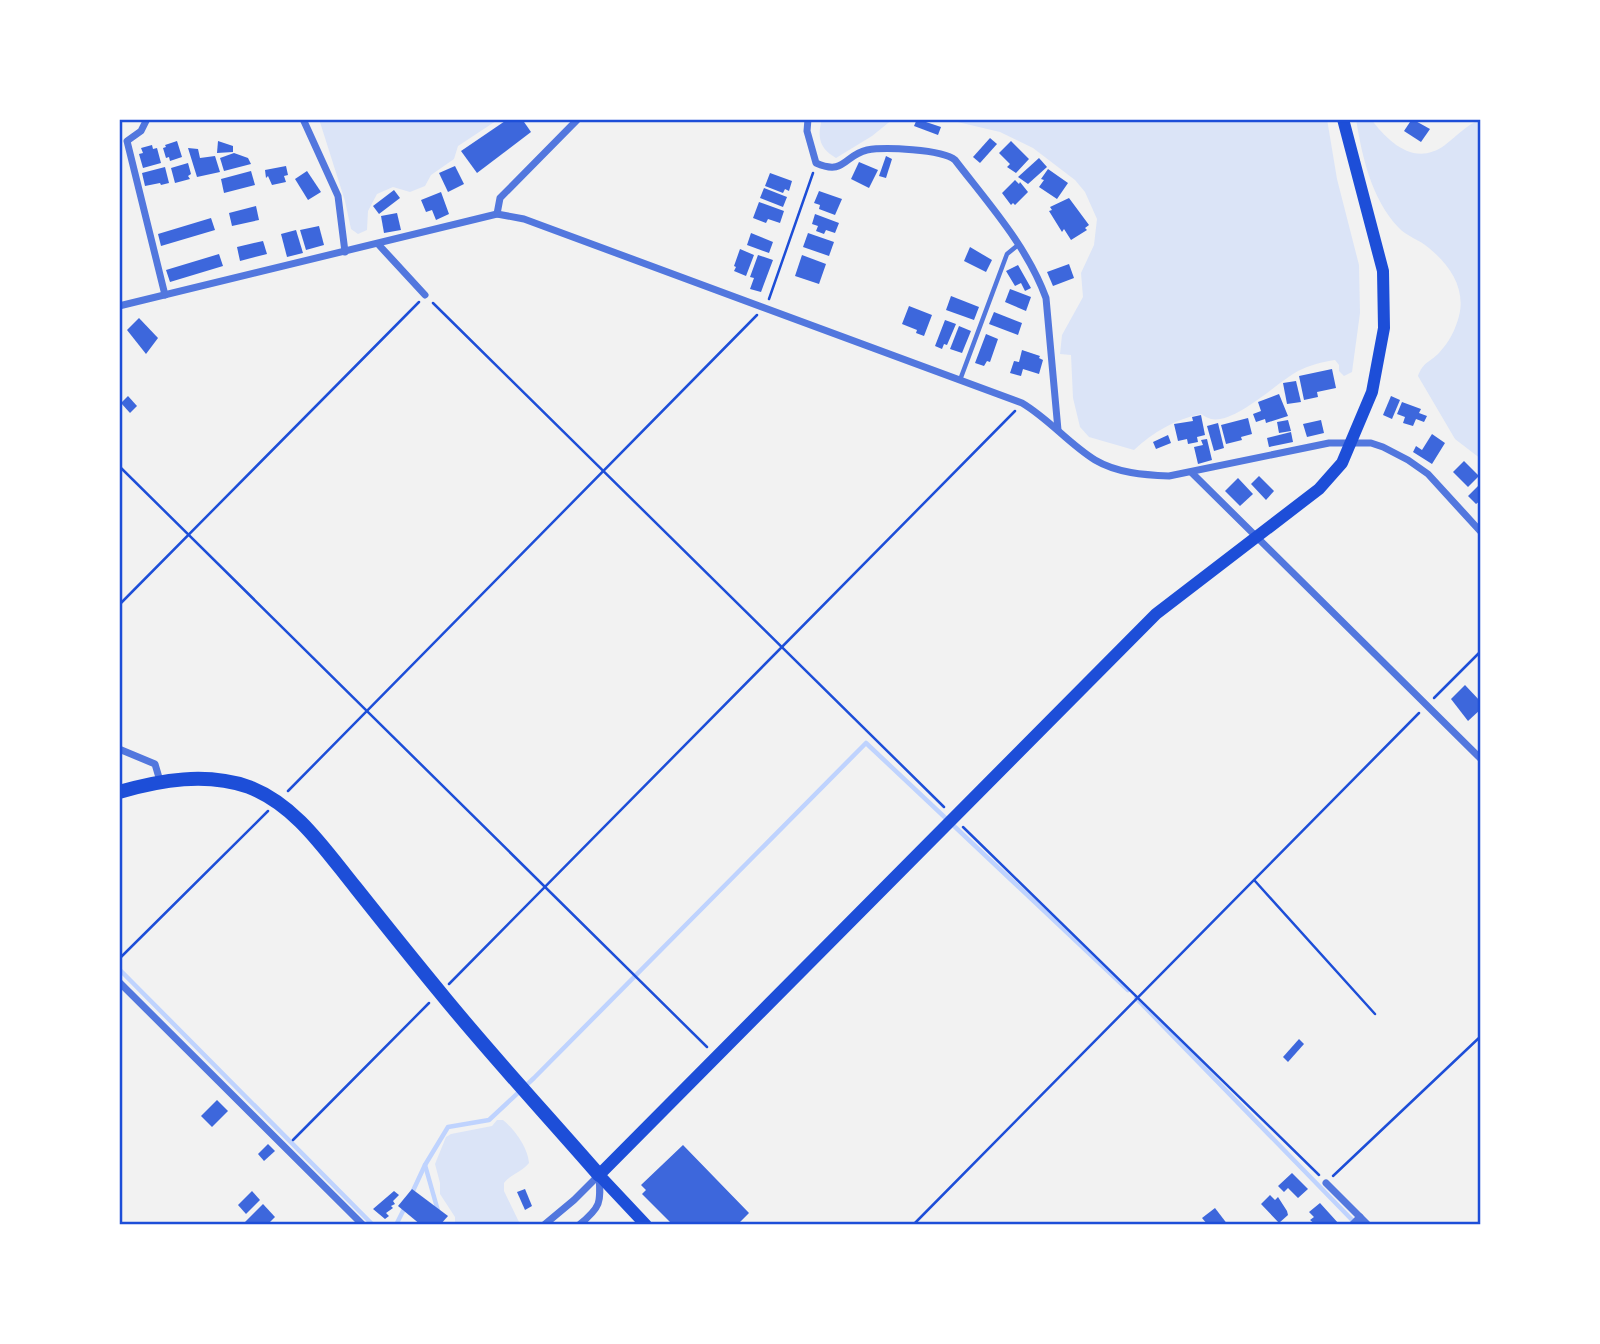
<svg xmlns="http://www.w3.org/2000/svg" width="1600" height="1344" font-family="'Crimson Pro',serif">
<style>
.green{fill:#dbe4f7}
.lines{fill:none;stroke-linecap:round;stroke-linejoin:round}
.stream{stroke:#bfd3fe;stroke-width:4.5}
.building{fill:#3d67dc}
.path{stroke:#1d4ed8;stroke-width:2.5}
.service{stroke:#5277de;stroke-width:4.5}
.minor{stroke:#5277de;stroke-width:7}
.secondary{stroke:#1d4ed8;stroke-width:12}
.trunk{stroke:#1d4ed8;stroke-width:14}
.neatline{fill:none;stroke:#1d4ed8;stroke-width:2.5}
</style>
<rect width="100%" height="100%" fill="#f2f2f2"/>
<g class="green">
<polygon points="319,119 499,119 458,146 454,159 431,175 425,186 410,192 393,187 377,194 368,211 367,230 358,234 351,229 345,201"/>
<path d="M822 119H893L872 136 836 158C819 148 817 137 822 119Z"/>
<path d="M945 119H1327L1337 179 1359 265 1360 313 1352 372 1344 376 1339 371V365L1335 360C1322 362 1310 365 1298 371 1276 383 1235 424 1211 419 1210 419 1202 415 1201 414 1176 419 1153 432 1134 450L1089 437 1080 427 1073 398 1071 355 1060 354 1062 335 1083 297 1081 273 1094 245 1097 219 1085 192 1075 180 1033 148 1000 132Z"/>
<path d="M1356 119H1371C1389 143 1415 167 1445 145 1458 135 1465 126 1481 119V459L1455 439 1418 376C1423 362 1429 363 1439 353 1449 342 1455 331 1459 316 1466 289 1450 265 1429 248 1420 240 1406 236 1398 227 1371 198 1362 156 1356 119Z"/>
<path d="M497 1120H503C515 1130 528 1148 529 1163 522 1172 511 1174 504 1183V1191L519 1222 518 1225H455V1217L440 1194V1183L435 1164 446 1137 451 1134 492 1126Z"/>
</g>
<g class="lines">
<g class="stream">
<polyline points="119,969 373,1225"/>
<polyline points="1136,998 1357,1225"/>
<polyline points="425,1165 438,1211"/>
<polyline points="412,1193 425,1165 448,1127 489,1120 534,1078 866,743 1128,990"/>
<polyline points="396,1225 405,1207"/>
</g>
</g>
<g class="building">
<polygon points="508,119 522,119 531,132 477,173 461,151"/>
<polygon points="917,119 941,127 938,135 914,126"/>
<polygon points="1412,119 1430,129 1421,142 1404,131"/>
<polygon points="990,138 997,144 980,163 973,157"/>
<polygon points="177,141 182,157 170,161 169,157 166,158 163,148 166,147 165,145"/>
<polygon points="218,141 233,146 233,152 217,153"/>
<polygon points="1011,141 1029,159 1016,173 1007,167 1010,164 999,153"/>
<polygon points="152,145 153,149 157,148 161,163 143,168 139,154 143,153 141,148"/>
<polygon points="188,148 198,149 200,158 215,156 220,172 197,177"/>
<polygon points="234,153 248,158 251,164 224,171 220,158"/>
<polygon points="886,156 892,159 886,178 879,176"/>
<polygon points="1039,158 1047,167 1028,184 1018,177"/>
<polygon points="859,162 878,170 869,188 851,179"/>
<polygon points="188,163 191,174 188,176 190,179 175,183 171,168"/>
<polygon points="286,166 288,175 284,176 286,182 272,185 268,176 266,178 265,170"/>
<polygon points="455,166 464,184 448,192 439,173"/>
<polygon points="165,167 169,183 161,185 160,183 145,186 142,173"/>
<polygon points="1048,169 1068,183 1057,199 1039,187 1044,180 1041,179"/>
<polygon points="251,171 255,185 224,193 221,179"/>
<polygon points="307,171 321,192 308,200 295,179"/>
<polygon points="770,173 792,181 789,191 785,189 783,193 765,186"/>
<polygon points="1015,180 1019,184 1020,182 1028,192 1015,205 1013,203 1011,205 1002,193"/>
<polygon points="764,188 787,197 783,207 760,198"/>
<polygon points="394,190 400,198 379,214 373,206"/>
<polygon points="819,191 842,199 835,215 819,209 820,205 814,203"/>
<polygon points="441,192 449,214 436,220 432,210 426,212 421,200"/>
<polygon points="1069,198 1089,225 1085,228 1087,230 1071,240 1064,229 1062,232 1049,211 1052,210 1050,207"/>
<polygon points="759,202 784,211 780,223 768,219 766,223 753,218"/>
<polygon points="256,206 259,220 232,226 229,213"/>
<polygon points="397,213 401,230 384,233 381,216"/>
<polygon points="815,214 839,223 835,233 826,230 824,234 816,231 818,226 812,224"/>
<polygon points="211,218 215,230 161,246 158,234"/>
<polygon points="319,226 324,245 306,250 300,230"/>
<polygon points="296,230 303,253 287,257 281,234"/>
<polygon points="751,233 773,242 769,253 747,245"/>
<polygon points="808,233 834,242 829,256 803,247"/>
<polygon points="263,241 267,254 240,261 237,247"/>
<polygon points="970,247 992,260 986,272 964,261"/>
<polygon points="740,249 754,255 746,276 734,271 736,267 734,266"/>
<polygon points="219,254 223,266 170,282 166,270"/>
<polygon points="758,255 773,260 761,292 750,289 754,278 750,277"/>
<polygon points="802,255 826,264 819,284 795,276"/>
<polygon points="1069,264 1074,278 1053,286 1047,272"/>
<polygon points="1018,265 1031,288 1025,291 1021,283 1015,286 1006,271"/>
<polygon points="1010,289 1031,297 1026,311 1005,302"/>
<polygon points="951,296 979,307 974,320 946,310"/>
<polygon points="909,306 932,315 924,336 916,333 917,330 902,324"/>
<polygon points="994,312 1022,323 1018,335 989,324"/>
<polygon points="139,318 158,338 146,354 127,330"/>
<polygon points="945,320 956,324 947,345 944,344 942,349 935,346"/>
<polygon points="959,326 971,331 962,353 950,349"/>
<polygon points="986,334 998,339 990,362 987,361 984,366 975,363"/>
<polygon points="1022,350 1040,356 1039,358 1043,360 1039,374 1023,369 1021,376 1010,373 1014,361 1019,362"/>
<polygon points="1332,369 1336,388 1317,392 1318,397 1304,400 1299,376"/>
<polygon points="1296,381 1301,402 1287,404 1283,383"/>
<polygon points="1279,394 1288,416 1266,423 1265,419 1256,422 1253,414 1261,411 1258,402"/>
<polygon points="128,396 137,406 130,413 121,403"/>
<polygon points="1391,396 1400,400 1392,419 1383,415"/>
<polygon points="1402,402 1421,409 1419,413 1427,416 1424,422 1416,419 1413,426 1403,423 1405,417 1397,414"/>
<polygon points="1201,415 1205,435 1197,437 1198,442 1188,444 1187,439 1178,441 1174,424 1193,421 1192,417"/>
<polygon points="1248,418 1252,434 1241,437 1242,440 1226,444 1221,425"/>
<polygon points="1288,420 1291,431 1279,433 1277,422"/>
<polygon points="1321,420 1324,433 1307,437 1303,424"/>
<polygon points="1218,423 1224,448 1214,451 1207,426"/>
<polygon points="1291,432 1293,442 1269,447 1267,438"/>
<polygon points="1432,434 1445,443 1432,464 1413,452 1416,446 1422,450"/>
<polygon points="1168,435 1171,443 1156,449 1153,442"/>
<polygon points="1207,439 1212,460 1198,464 1194,447 1203,445 1201,440"/>
<polygon points="1464,461 1479,476 1468,487 1453,472"/>
<polygon points="1259,476 1274,491 1266,500 1251,484"/>
<polygon points="1238,478 1253,494 1240,506 1225,491"/>
<polygon points="1481,483 1481,503 1480,501 1476,504 1468,496"/>
<polygon points="1465,685 1481,702 1481,709 1468,721 1451,699"/>
<polygon points="1299,1039 1304,1044 1288,1062 1283,1057"/>
<polygon points="217,1100 228,1111 212,1127 201,1116"/>
<polygon points="268,1144 275,1151 264,1161 258,1154"/>
<polygon points="683,1145 749,1213 737,1225 673,1225 642,1194 646,1190 641,1185"/>
<polygon points="1292,1173 1308,1189 1298,1198 1288,1188 1284,1192 1278,1186"/>
<polygon points="412,1189 448,1216 440,1225 421,1225 398,1206"/>
<polygon points="525,1189 532,1206 525,1210 517,1192"/>
<polygon points="252,1191 260,1200 246,1214 238,1205"/>
<polygon points="394,1191 399,1195 393,1201 395,1204 391,1206 393,1208 386,1213 389,1216 385,1219 373,1209"/>
<polygon points="1270,1195 1275,1200 1278,1197 1287,1211 1288,1215 1279,1223 1261,1204"/>
<polygon points="1320,1203 1339,1224 1338,1225 1316,1225 1310,1220 1314,1217 1309,1212"/>
<polygon points="263,1204 275,1217 267,1225 246,1225 244,1223"/>
<polygon points="1215,1208 1228,1225 1208,1225 1202,1218"/>
</g>
<g class="lines">
<g class="path">
<polyline points="769,299 813,173"/>
<polyline points="433,303 944,807"/>
<polyline points="119,466 707,1047"/>
<polyline points="119,605 419,302"/>
<polyline points="1434,698 1481,651"/>
<polyline points="288,791 757,315"/>
<polyline points="963,827 1319,1175"/>
<polyline points="1255,881 1375,1014"/>
<polyline points="119,959 268,811"/>
<polyline points="449,984 1015,411"/>
<polyline points="293,1140 429,1003"/>
<polyline points="1333,1176 1481,1036"/>
<polyline points="913,1225 1419,713"/>
</g>
<polyline class="service" points="960,380 1007,254 1018,245"/>
<g class="minor">
<polyline points="147,119 141,131 127,141 165,295"/>
<polyline points="303,119 338,196 345,252"/>
<path d="M808 119 807 131 816 163C845 176 844 155 867 150 884 147 942 149 955 160 988 203 1027 246 1046 298L1058 430"/>
<polyline points="497,214 500,198 578,119"/>
<polyline points="378,244 425,295"/>
<path d="M119 306 497 214 524 219 1022 403C1049 419 1069 444 1095 460 1117 473 1144 475 1169 476L1329 443H1371L1383 447 1408 460 1428 474 1481 532"/>
<polyline points="1192,473 1481,759"/>
<polyline points="119,749 155,764 160,781"/>
<polyline points="119,982 363,1225"/>
<polyline points="1326,1183 1368,1225"/>
<polyline points="544,1225 574,1200 599,1175"/>
<path d="M579 1225C601 1207 601 1203 599 1176"/>
<polyline points="1352,1225 1360,1217"/>
</g>
<polyline class="secondary" points="646,1225 599,1175 1156,614 1319,489 1342,463 1372,392 1384,328 1383,271 1343,119"/>
<path class="trunk" d="M119 792C161 780 206 772 249 787 296 805 325 850 356 888 383 922 411 957 439 991 490 1054 546 1114 599 1175"/>
</g>
<rect width="1600" height="1344" fill="none" stroke="#ffffff" stroke-width="242"/>
<rect x="121" y="121" width="1358" height="1102" class="neatline"/>
</svg>
